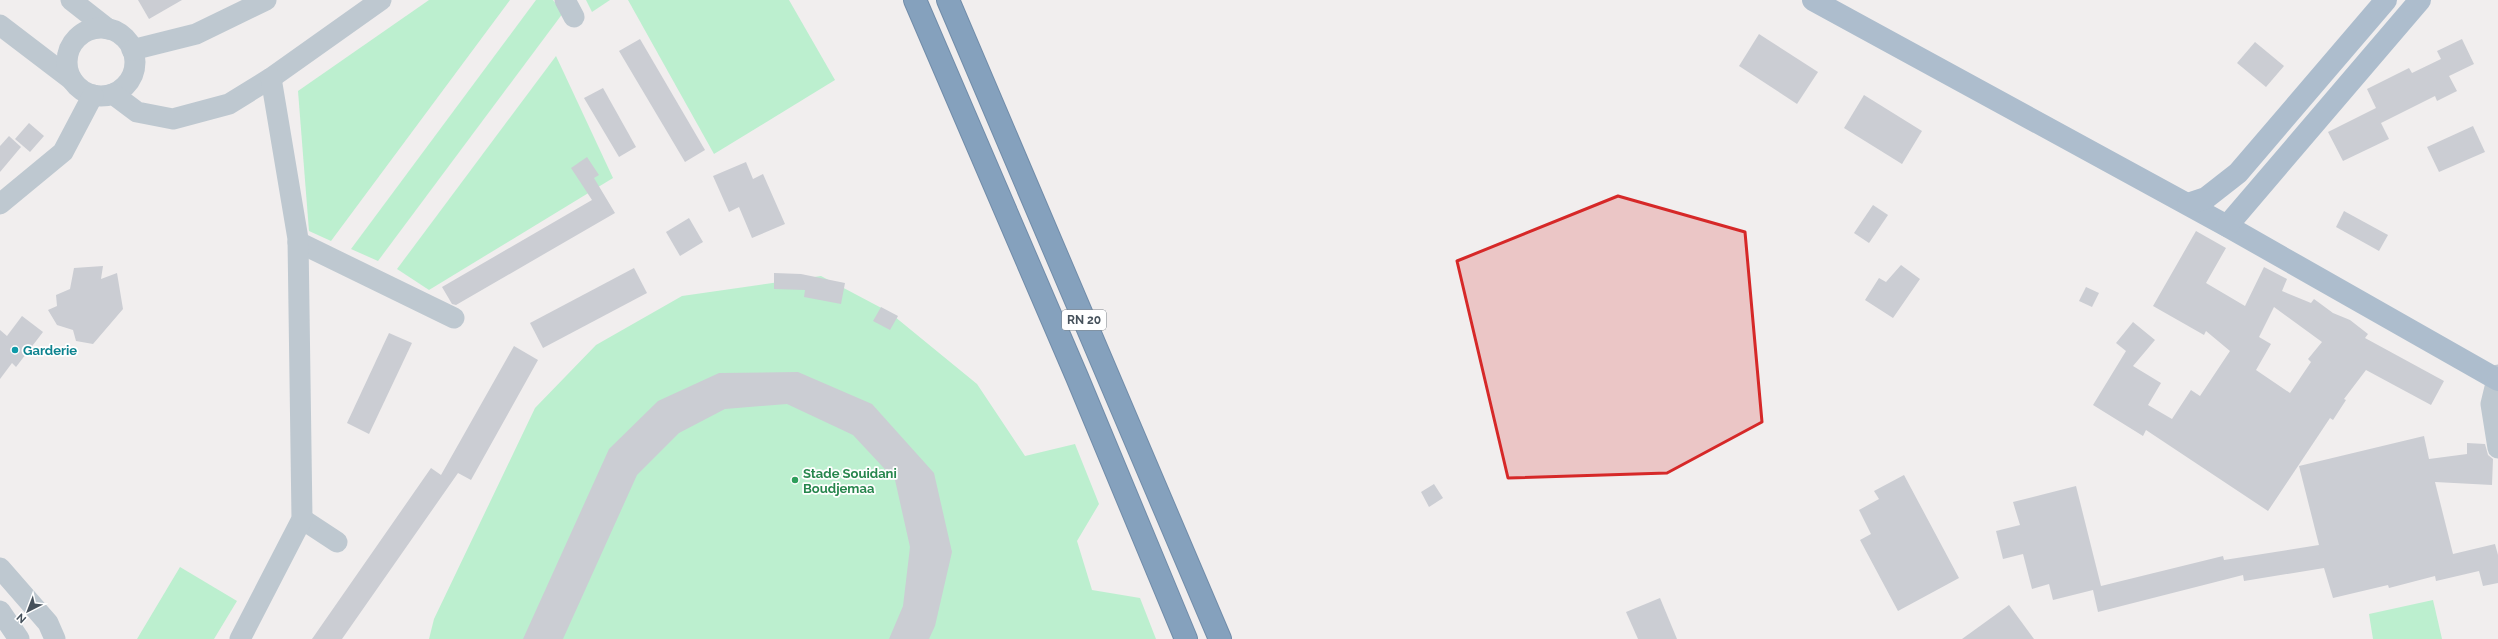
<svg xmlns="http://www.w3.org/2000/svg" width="2498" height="639" font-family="Raleway,sans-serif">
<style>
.green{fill:#bcefcf}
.building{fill:#cbcdd3;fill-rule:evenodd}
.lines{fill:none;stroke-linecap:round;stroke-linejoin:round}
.highway-casing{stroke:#718ca9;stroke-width:24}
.minor{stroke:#bec8d0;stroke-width:21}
.major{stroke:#adbdcd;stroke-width:22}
.highway{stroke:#85a1bd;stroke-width:22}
.marked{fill:#d62828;fill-opacity:0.2;stroke:#d62828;stroke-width:3;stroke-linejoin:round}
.culture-dot{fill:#0f9aa8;stroke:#fff;stroke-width:1.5}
.leisure-dot{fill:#2e9e5b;stroke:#fff;stroke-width:1.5}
.labels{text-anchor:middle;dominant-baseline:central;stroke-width:3.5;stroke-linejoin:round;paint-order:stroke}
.shield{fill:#fff;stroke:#7e858c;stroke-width:1}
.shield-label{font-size:12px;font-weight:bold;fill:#46515b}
.culture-label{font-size:13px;font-weight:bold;fill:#0d838f;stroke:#fff;text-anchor:start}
.leisure-label{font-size:13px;font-weight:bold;fill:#27864d;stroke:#fff;text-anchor:start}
</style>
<rect width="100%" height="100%" fill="#f1eeee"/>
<g class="green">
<polygon points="429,0 510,0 331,241 309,231 298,91"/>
<polygon points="536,0 553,0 563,13 378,261 351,249"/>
<polygon points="586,0 610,0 592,12"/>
<polygon points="628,0 789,0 835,80 714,154"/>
<polygon points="556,56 613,178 429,290 397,269"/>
<polygon points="821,276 889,312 977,384 1025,456 1075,444 1099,504 1077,541 1092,590 1140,598 1156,639 429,639 434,619 535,408 596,345 682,296"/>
<polygon points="180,567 237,601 214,639 137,639"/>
<polygon points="2433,600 2442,639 2373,639 2369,614"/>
</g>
<g class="building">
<polygon points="138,0 182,0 149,19"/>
<polygon points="1759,34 1818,72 1797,104 1739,66"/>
<polygon points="640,39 705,150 685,162 619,51"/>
<polygon points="2462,39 2474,64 2449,76 2457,91 2437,101 2435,96 2381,123 2389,139 2343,161 2328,132 2376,108 2367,89 2409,68 2412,73 2441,59 2437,51"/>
<polygon points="2255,42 2284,66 2266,87 2237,63"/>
<polygon points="603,88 636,147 619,157 584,98"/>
<polygon points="1864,95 1922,131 1902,164 1844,128"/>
<polygon points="29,123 44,136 30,152 15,139"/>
<polygon points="2473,126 2485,152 2439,172 2427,147"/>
<polygon points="9,136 21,147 0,172 0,146"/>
<polygon points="587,157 599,175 594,178 615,213 456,305 452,304 442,287 592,200 571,168"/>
<polygon points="746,162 753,179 763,174 785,224 752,238 739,207 729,212 713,176"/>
<polygon points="1873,205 1888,215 1869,243 1854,233"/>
<polygon points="2344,211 2388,235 2379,251 2336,227"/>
<polygon points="689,218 703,242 680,256 666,232"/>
<path d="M2196 231 2226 248 2206 283 2245 306 2264 267 2287 279 2282 291 2311 303 2314 299 2333 313 2350 320 2368 334 2365 338 2444 381 2431 405 2366 370 2344 399 2346 400 2333 420 2330 418 2268 511 2146 430 2143 436 2093 405 2126 351 2116 343 2133 322 2155 340 2133 366 2161 383 2148 405 2172 419 2191 390 2200 396 2230 351 2206 331 2204 335 2153 306ZM2274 307 2322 342 2308 359 2311 362 2290 393 2256 370 2271 344 2259 337Z"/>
<polygon points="1901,265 1920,279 1893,318 1865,300 1879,278 1886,282"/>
<polygon points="103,266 101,279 117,273 123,309 93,344 76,341 73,330 57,325 48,310 57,306 56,295 70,289 74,268"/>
<polygon points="634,268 647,293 543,348 530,323"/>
<polygon points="774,273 801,274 845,283 841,304 804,297 805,290 774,289"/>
<polygon points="2086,287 2099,293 2092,307 2079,301"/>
<polygon points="881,307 898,316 890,330 873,321"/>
<polygon points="22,316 43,332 16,367 12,363 0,379 0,330 7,336"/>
<polygon points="389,333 412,343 369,434 347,423"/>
<polygon points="514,346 538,360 471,480 458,473 342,639 312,639 431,468 441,475"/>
<polygon points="798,372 872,404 934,473 952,552 935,626 929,639 889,639 903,606 910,547 895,480 853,435 787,404 725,409 679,433 637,475 563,639 523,639 609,449 658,401 719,373"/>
<polygon points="2424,436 2429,459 2467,454 2467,443 2485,444 2488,455 2493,459 2492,485 2435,482 2453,554 2495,544 2498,555 2498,583 2483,586 2479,571 2436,581 2435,576 2389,588 2388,585 2333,598 2324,568 2244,581 2243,575 2098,612 2093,590 2053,600 2049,584 2032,589 2023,554 2003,559 1996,531 2020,525 2013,502 2076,486 2101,586 2223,556 2224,560 2319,545 2299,466"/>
<polygon points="1904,475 1959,578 1898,611 1860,540 1871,534 1859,510 1879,499 1874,491"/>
<polygon points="1434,484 1443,498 1429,507 1421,492"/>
<polygon points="1660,598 1677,639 1638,639 1626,612"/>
<polygon points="2009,605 2034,639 1962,639"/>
</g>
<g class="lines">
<g class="highway-casing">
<g id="highway">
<polyline points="915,0 1077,377 1186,639"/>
<polyline points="948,0 1220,639"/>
</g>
</g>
<g class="minor">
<polyline points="71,0 108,29"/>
<polyline points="565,0 574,17"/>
<polyline points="0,25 72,80"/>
<circle cx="101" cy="62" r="34"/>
<polyline points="132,50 196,34 266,0"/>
<polyline points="113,94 137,112 173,119 229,104 271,78 381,0"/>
<polyline points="0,204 63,152 93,95"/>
<polyline points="298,242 454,318"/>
<polyline points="2498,375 2491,404 2498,448"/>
<polyline points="302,519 337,542"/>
<polyline points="0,568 48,623 55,639"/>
<polyline points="0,611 19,639"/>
<polyline points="240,639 302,519 298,239 271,78"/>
</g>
<g class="major">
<polyline points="1813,0 2227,226 2498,380"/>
<polyline points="2188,204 2206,198 2238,173 2386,0"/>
<polyline points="2227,226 2420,0"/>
</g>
<use href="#highway" class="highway"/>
</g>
<path class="marked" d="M1618 196 1745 232 1762 422 1667 473 1508 478 1457 261Z"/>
<circle class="culture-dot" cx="15" cy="350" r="4"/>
<circle class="leisure-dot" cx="795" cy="480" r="4"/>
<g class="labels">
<rect class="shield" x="1062" y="310" width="44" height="20" rx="3"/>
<g class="shield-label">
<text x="1084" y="320">RN 20</text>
</g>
<g class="culture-label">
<text x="23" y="350">Garderie</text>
</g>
<g class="leisure-label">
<text x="803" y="473">Stade Souidani<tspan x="803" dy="15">Boudjemaa</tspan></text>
</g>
</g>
<g transform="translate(28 611) rotate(222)" stroke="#ffffff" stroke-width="3" paint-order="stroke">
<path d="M0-3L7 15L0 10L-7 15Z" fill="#46515b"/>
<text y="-6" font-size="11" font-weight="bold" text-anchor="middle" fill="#46515b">N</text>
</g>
</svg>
